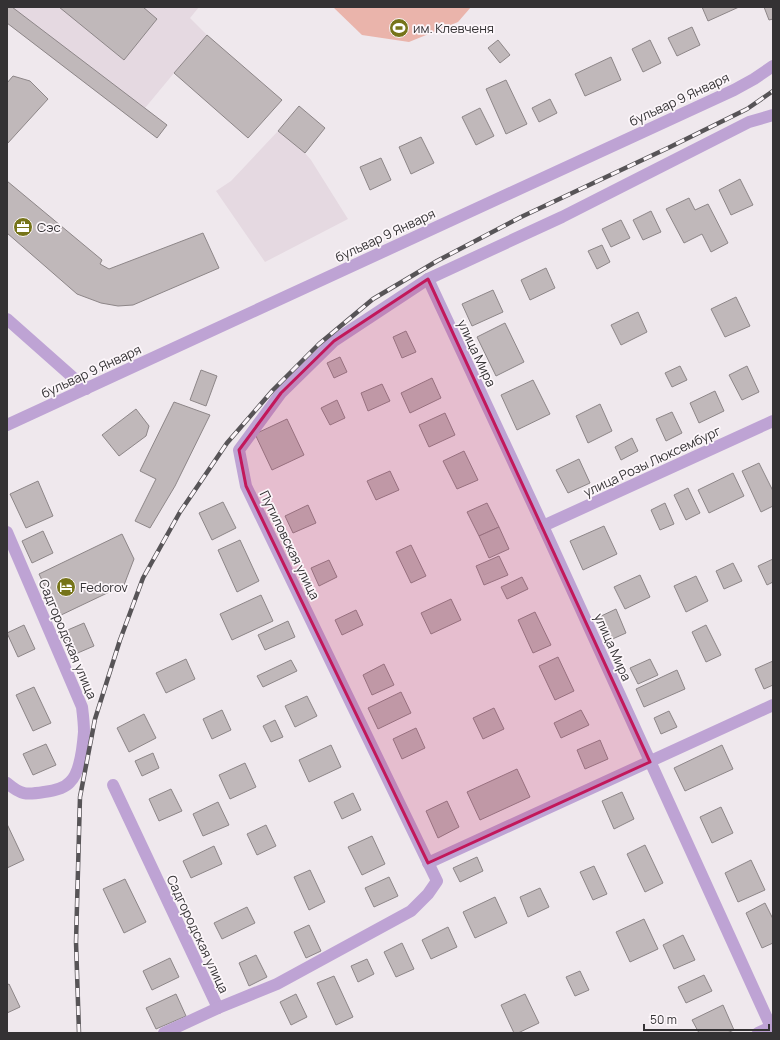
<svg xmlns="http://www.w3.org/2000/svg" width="780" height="1040" font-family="Manrope,sans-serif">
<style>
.built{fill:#e5d9e1}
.green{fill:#eab4ab}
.building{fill:#c0b8ba;stroke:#8d8688}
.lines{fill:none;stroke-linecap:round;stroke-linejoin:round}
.minor{stroke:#bea3d4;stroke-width:12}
.rail-casing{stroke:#575457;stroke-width:4.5}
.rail{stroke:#fcf6fa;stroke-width:3;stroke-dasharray:9;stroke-linecap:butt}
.marked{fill:#c2185b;fill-opacity:0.2;stroke:#c2185b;stroke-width:3;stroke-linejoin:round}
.labels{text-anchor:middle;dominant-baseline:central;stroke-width:3.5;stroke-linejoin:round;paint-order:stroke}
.poi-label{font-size:13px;fill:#343234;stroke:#fcf6fa;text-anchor:start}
.street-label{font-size:13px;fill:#343234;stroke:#fcf6fa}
</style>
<rect width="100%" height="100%" fill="#efe8ed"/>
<g class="built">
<polygon points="7,7 199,7 190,18 207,35 174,73 145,108 167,125 157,138 7,23"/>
<polygon points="278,131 305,153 311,160 348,219 265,262 216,191 231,181"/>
</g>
<polygon class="green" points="333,7 471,7 458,22 409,42 362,35"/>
<g class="building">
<polygon points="7,7 12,7 167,125 157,138 7,23"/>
<polygon points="59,7 143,7 157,19 124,60"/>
<polygon points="702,7 739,7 708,21"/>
<polygon points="764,7 773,7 773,19 769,20"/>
<polygon points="692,27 700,45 677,56 668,38"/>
<polygon points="207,35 282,100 248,138 174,73"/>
<polygon points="498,40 510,55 500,63 488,48"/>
<polygon points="650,40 661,63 643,72 632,49"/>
<polygon points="611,57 621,80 585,96 575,74"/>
<polygon points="13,76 30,81 48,99 7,144 7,83"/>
<polygon points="506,80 527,124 506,134 486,89"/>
<polygon points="550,99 557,113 539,122 532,108"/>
<polygon points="299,106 325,128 305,153 278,131"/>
<polygon points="480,108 494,136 476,145 462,117"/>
<polygon points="421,137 434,163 411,174 399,147"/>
<polygon points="381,158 391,180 370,190 360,167"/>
<polygon points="740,179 753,205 731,215 719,190"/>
<polygon points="7,181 102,260 100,264 109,269 203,233 219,268 133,305 118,306 101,303 77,294 7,233"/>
<polygon points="689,198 695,210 708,204 728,243 711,252 702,234 684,243 666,209"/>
<polygon points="651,211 661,232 643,240 633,220"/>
<polygon points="621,220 630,238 611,247 602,229"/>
<polygon points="602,245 610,262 597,269 588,251"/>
<polygon points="546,268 555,288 530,300 521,280"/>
<polygon points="493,290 503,312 472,326 462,304"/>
<polygon points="736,297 750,326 725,337 711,309"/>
<polygon points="638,312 647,332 621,345 611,325"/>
<polygon points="505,323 524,362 496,376 477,337"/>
<polygon points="406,331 416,352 402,358 393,337"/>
<polygon points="340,357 347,372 334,378 327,363"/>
<polygon points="680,366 687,380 672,387 665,373"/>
<polygon points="747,366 759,392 742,400 729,375"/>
<polygon points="201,370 217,376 206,406 190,400"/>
<polygon points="432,378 441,398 410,413 401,393"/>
<polygon points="533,380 550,414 517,430 501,395"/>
<polygon points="382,384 390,401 368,411 361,393"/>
<polygon points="715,391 724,411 699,423 690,403"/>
<polygon points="337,400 345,418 330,425 321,408"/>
<polygon points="174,402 210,415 175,486 150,528 135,521 156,479 140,471"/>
<polygon points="600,404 612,431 588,443 576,416"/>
<polygon points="136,409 149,426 146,436 119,456 102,435"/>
<polygon points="672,412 682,433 666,441 656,419"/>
<polygon points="445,413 455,435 429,447 419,425"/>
<polygon points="287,419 304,455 272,470 255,434"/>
<polygon points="632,438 638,451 621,460 615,447"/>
<polygon points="464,451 478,480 457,489 443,461"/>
<polygon points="579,459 590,483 568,493 556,470"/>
<polygon points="759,463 773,491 773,506 761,512 742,471"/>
<polygon points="390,471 399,490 376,500 367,481"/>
<polygon points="733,473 744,496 709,513 698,490"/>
<polygon points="38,481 53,516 26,528 10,494"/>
<polygon points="688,488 700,513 686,520 674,495"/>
<polygon points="223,502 236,528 212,540 199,513"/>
<polygon points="487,503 499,527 479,536 467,512"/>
<polygon points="665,503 674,524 660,530 651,510"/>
<polygon points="308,505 316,523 293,533 285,516"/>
<polygon points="604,526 617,554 583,570 570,541"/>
<polygon points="499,527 509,549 489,558 479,536"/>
<polygon points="43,531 53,553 32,563 22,541"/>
<polygon points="122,534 134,559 124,585 59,616 39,574"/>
<polygon points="240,540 259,581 237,592 218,550"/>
<polygon points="411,545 426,576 411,583 396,552"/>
<polygon points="499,556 508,575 484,585 476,566"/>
<polygon points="773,559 773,582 767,585 758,566"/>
<polygon points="329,560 337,577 319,586 311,568"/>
<polygon points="733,563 742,581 724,589 716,571"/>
<polygon points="640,575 650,597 625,609 614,587"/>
<polygon points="696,576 708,601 686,612 674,586"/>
<polygon points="522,577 528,589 507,599 501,587"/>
<polygon points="261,595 273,621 232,640 220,614"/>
<polygon points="451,599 461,620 431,634 421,613"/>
<polygon points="616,609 626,633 608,641 597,618"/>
<polygon points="356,610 363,625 342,635 335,620"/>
<polygon points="535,612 551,645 533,653 518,620"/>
<polygon points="288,621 295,637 265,650 258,635"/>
<polygon points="84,623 94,646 73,655 63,632"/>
<polygon points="24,625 35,649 18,657 7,633"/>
<polygon points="706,625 721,655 706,662 692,632"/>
<polygon points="558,657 574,691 555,700 539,666"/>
<polygon points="186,659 195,679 166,693 156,673"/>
<polygon points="650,659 658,675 638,684 630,668"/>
<polygon points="291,660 297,671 263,687 257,676"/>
<polygon points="773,661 773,685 764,689 755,669"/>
<polygon points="384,664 394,685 372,695 363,675"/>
<polygon points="677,670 685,689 644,707 636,689"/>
<polygon points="34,687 51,723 33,731 16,695"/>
<polygon points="401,692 411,713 378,729 368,708"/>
<polygon points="307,696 317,716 295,727 285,706"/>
<polygon points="494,708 504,729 483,739 473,718"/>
<polygon points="222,710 231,730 212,739 203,719"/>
<polygon points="581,710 589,725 561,738 554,723"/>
<polygon points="669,711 677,727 661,734 654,718"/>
<polygon points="144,714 156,738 129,752 117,728"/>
<polygon points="275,720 283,737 271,742 263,726"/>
<polygon points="416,728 425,748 402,759 393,739"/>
<polygon points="600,740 608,759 585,769 577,750"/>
<polygon points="46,744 56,765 33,775 23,754"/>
<polygon points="331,745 341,767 309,782 299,760"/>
<polygon points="722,745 733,769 685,791 674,768"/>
<polygon points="153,753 159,768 142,776 135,761"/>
<polygon points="245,763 256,787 230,799 219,775"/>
<polygon points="517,769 530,797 480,820 467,792"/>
<polygon points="171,789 182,811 159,821 149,799"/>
<polygon points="622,792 634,819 614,829 602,801"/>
<polygon points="353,793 361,810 342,819 334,802"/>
<polygon points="447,801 459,827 438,838 426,811"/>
<polygon points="218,802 229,825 203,836 193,814"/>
<polygon points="721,807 733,833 712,843 700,817"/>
<polygon points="7,824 24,860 7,868"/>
<polygon points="266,825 276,846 257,855 247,834"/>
<polygon points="372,836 385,864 362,875 348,847"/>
<polygon points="645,845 663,883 645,892 627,854"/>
<polygon points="214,846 222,864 191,878 183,861"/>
<polygon points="477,857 483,871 460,882 453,868"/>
<polygon points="751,860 765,890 738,902 725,873"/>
<polygon points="594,866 607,894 593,900 580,872"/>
<polygon points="310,870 325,902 309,910 294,877"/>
<polygon points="389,877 398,896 374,907 365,888"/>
<polygon points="125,879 146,922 124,933 103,889"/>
<polygon points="540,888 549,907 528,917 520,897"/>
<polygon points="495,897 507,923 475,938 463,912"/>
<polygon points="765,903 773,919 773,943 762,948 746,913"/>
<polygon points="247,907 255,923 222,939 214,923"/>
<polygon points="644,919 658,949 630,962 616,932"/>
<polygon points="309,925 321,951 306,958 294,932"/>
<polygon points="448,927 457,947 431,959 422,940"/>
<polygon points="683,935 695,960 674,969 663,945"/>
<polygon points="402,943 414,969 396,977 384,952"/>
<polygon points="256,955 267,977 249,986 239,963"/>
<polygon points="170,958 179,977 152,990 143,971"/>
<polygon points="367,959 374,974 358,982 351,966"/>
<polygon points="580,971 589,990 575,996 566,977"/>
<polygon points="704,975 712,991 686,1003 678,987"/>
<polygon points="334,976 353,1017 336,1025 317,983"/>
<polygon points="9,984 20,1007 7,1013 7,985"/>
<polygon points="176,994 186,1016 156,1029 146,1008"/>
<polygon points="296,994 307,1017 291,1025 280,1002"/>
<polygon points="525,994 539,1023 518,1033 514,1033 501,1005"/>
<polygon points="723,1005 734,1030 727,1033 699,1033 692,1020"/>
</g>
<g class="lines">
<g class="minor">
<polyline points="428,279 543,526 771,1027"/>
<polyline points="7,319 86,389"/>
<polyline points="7,425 734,90 754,79 773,66"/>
<polyline points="543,526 773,421"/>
<path d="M7 532 82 707C83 715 84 724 84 732 83 745 80 773 70 782 64 789 52 791 44 792 26 795 21 795 7 783"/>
<polyline points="113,785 218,1008"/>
<polyline points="428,863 773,705"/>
<polyline points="164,1033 218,1008 277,984 411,911 428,894 437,881 246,486 239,450 281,393 334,341 428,279 562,217 749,122 773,115"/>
<polyline points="758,1033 773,1026"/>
</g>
<g class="rail-casing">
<polyline id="rail" points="79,1033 76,942 80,797 95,719 120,640 143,578 180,512 227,443 273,390 319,344 373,299 437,261 521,217 670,147 747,109 773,91"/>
</g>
<use href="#rail" class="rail"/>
</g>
<path class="marked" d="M428 279 650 762 428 863 246 486 239 450 281 393 334 341Z"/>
<defs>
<g id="stadium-disc" transform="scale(1)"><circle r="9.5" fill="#767419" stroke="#fcf6fa"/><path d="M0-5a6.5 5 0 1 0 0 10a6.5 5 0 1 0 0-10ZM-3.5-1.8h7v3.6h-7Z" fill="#fff"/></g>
<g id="office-disc" transform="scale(1)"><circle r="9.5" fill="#767419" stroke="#fcf6fa"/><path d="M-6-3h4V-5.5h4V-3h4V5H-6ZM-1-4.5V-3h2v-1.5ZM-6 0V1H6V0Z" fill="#fff"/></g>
<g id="hotel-disc" transform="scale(1)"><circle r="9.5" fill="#767419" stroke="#fcf6fa"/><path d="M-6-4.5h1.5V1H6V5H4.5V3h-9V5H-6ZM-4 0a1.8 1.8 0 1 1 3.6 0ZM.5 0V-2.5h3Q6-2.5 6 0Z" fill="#fff"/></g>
</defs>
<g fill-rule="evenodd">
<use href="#stadium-disc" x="399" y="28"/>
<use href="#office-disc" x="23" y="227"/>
<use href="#hotel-disc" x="66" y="587"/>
</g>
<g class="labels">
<g class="poi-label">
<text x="413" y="28">им. Клевченя</text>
<text x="37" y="227">Сэс</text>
<text x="80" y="587">Fedorov</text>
</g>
<g class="street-label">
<text transform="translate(679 99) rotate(-25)">бульвар 9 Января</text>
<text transform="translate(385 235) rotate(-25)">бульвар 9 Января</text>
<text transform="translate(477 353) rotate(65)">улица Мира</text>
<text transform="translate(91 371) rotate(-25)">бульвар 9 Января</text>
<text transform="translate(652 461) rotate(-25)">улица Розы Люксембург</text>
<text transform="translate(290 545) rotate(64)">Путиловская улица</text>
<text transform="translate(68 639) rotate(67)">Садгородская улица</text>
<text transform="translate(613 647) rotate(66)">улица Мира</text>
<text transform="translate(198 934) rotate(65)">Садгородская улица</text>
</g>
</g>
<rect width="780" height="1040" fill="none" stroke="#343234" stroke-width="16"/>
<path d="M644 1024v6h125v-6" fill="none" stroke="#343234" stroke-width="2"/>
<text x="650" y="1024" font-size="12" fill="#343234" stroke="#fcf6fa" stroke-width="3" paint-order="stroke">50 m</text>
</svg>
